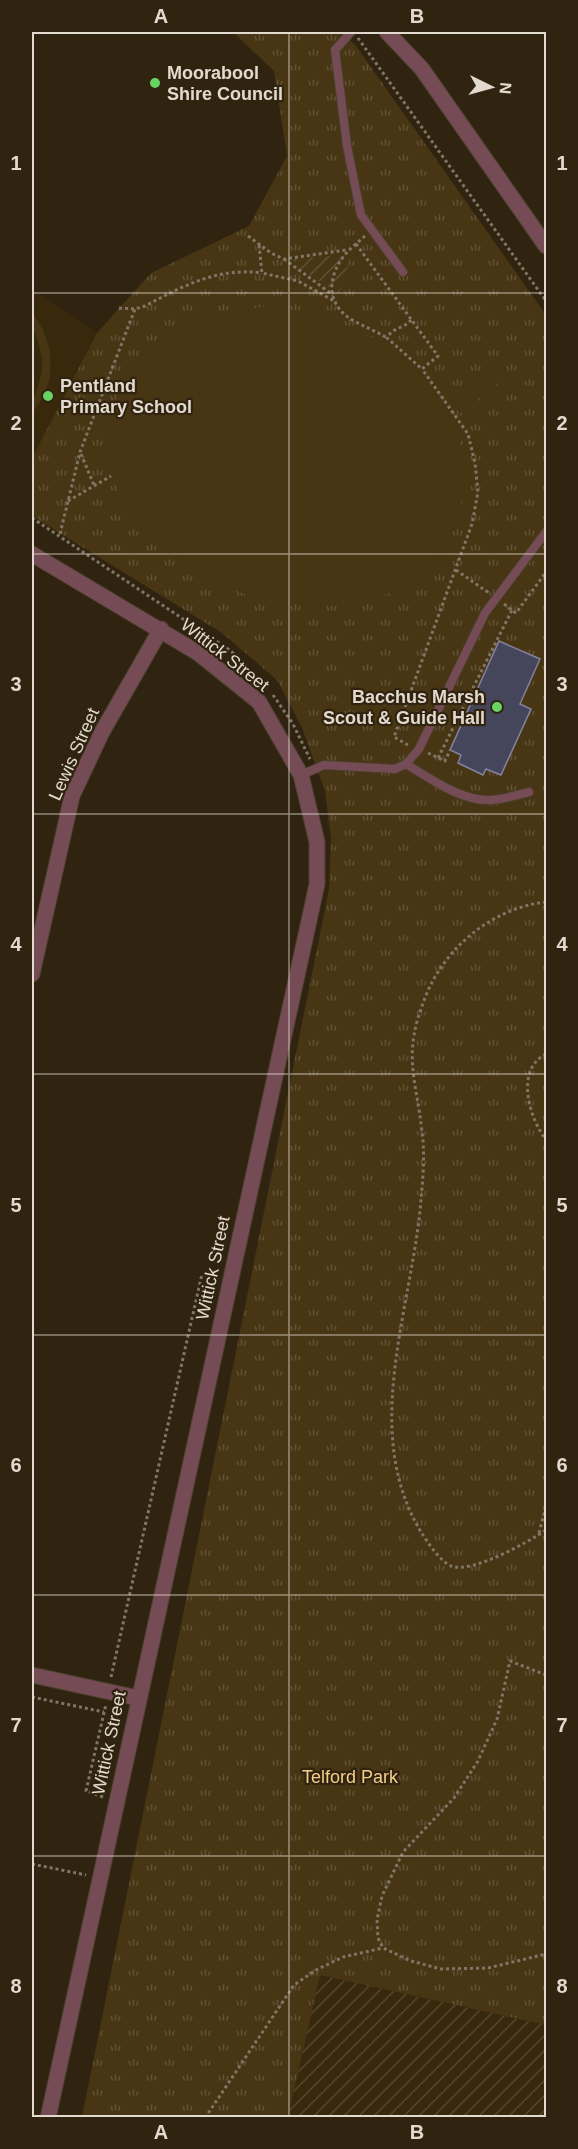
<svg xmlns="http://www.w3.org/2000/svg" width="578" height="2149" font-family="Arial,sans-serif">
<style>
.built{fill:#38290d}
.industrial{fill:url(#industrial-furrows)}
.grass{fill:url(#grass-tufts)}
.garden{fill:url(#garden-furrows)}
.pitch{fill:#473514}
.building{fill:#45455b;stroke:#83839c;stroke-width:1.5}
.lines{fill:none;stroke-linecap:round;stroke-linejoin:round}
.lane-casing{stroke:#4c412e;stroke-width:10}
.street-casing{stroke:#4c412e;stroke-width:17}
.path{stroke:#817666;stroke-width:3;stroke-dasharray:3 3;stroke-linecap:butt}
.lane{stroke:#754c55;stroke-width:8}
.street{stroke:#754c55;stroke-width:15}
.grid{fill:none;stroke:#e2dace;stroke-width:1.5;stroke-opacity:0.55}
.poi-dot{fill:#69d464;stroke:#302410;stroke-width:2}
.labels{text-anchor:middle;dominant-baseline:central;stroke-width:4.5;stroke-linejoin:round;paint-order:stroke}
.poi-label{font-size:18px;font-weight:bold;fill:#e2dace;stroke:#302410;text-anchor:start}
.street-label{font-size:18px;fill:#e2dace;stroke:#302410}
.park-label{font-size:18px;fill:#f5cd88;stroke:#302410}
.neatline{fill:none;stroke:#e2dace;stroke-width:2}
.grid-label{font-size:20px;text-anchor:middle;font-weight:bold;fill:#e2dace}
</style>
<defs>
<pattern id="industrial-furrows" width="10" height="10" patternUnits="userSpaceOnUse" patternTransform="scale(1.5)"><rect width="10" height="10" fill="#38290d"/><path d="M-1 1l2-2M0 10L10 0M9 11l2-2" fill="none" stroke="#54472f"/></pattern>
<pattern id="grass-tufts" width="24" height="20" patternUnits="userSpaceOnUse" patternTransform="scale(1.5)"><rect width="24" height="20" fill="#473514"/><path d="M3 7l-1-3M5 7V3M7 7l1-3M15 17l-1-3M17 17v-4M19 17l1-3" fill="none" stroke="#615235"/></pattern>
<pattern id="garden-furrows" width="10" height="10" patternUnits="userSpaceOnUse" patternTransform="scale(1.5)"><rect width="10" height="10" fill="#473514"/><path d="M-1 1l2-2M0 10L10 0M9 11l2-2" fill="none" stroke="#615235"/></pattern>
</defs>
<rect width="100%" height="100%" fill="#302410"/>
<polygon class="built" points="32,289 97,333 32,458"/>
<polygon class="industrial" points="319,1975 546,2025 546,2117 288,2118"/>
<polygon class="grass" points="233,32 342,32 356,46 546,315 546,2025 320,1975 288,2117 82,2117 329,889 331,839 325,791 302,728 277,680 222,633 32,516 32,458 97,333 151,273 249,226 287,156 274,71"/>
<polygon class="garden" points="342,255 348,260 347,280 338,293 294,265 294,259"/>
<g class="pitch">
<polygon points="275,306 339,323 393,346 432,384 457,422 464,464 461,510 445,552 403,590 338,606 249,596 191,570 141,530 107,470 106,420 132,366 169,333 217,312"/>
<path d="M32 313C56 342 58 385 32 413 31 396 41 385 42 368 44 348 31 332 32 313Z"/>
<polygon points="497,358 509,374 460,414 447,398"/>
</g>
<polygon class="building" points="499,641 540,659 520,704 531,709 501,775 486,769 483,775 458,763 461,755 450,750"/>
<g class="lines">
<g class="lane-casing">
<g id="lane">
<polyline points="351,32 335,50 347,146 361,215 403,272"/>
<path d="M406 764C431 779 462 802 492 800 505 799 517 795 529 792"/>
<polyline points="301,775 324,765 395,769 406,764 419,749 485,613 546,532"/>
</g>
</g>
<g class="street-casing">
<g id="street">
<polyline points="387,32 422,69 546,246"/>
<polyline points="32,554 198,653 259,702 301,775 317,842 317,884 48,2118"/>
<polyline points="32,974 72,796 102,732 161,629"/>
<polyline points="32,1675 138,1698"/>
</g>
</g>
<g class="path">
<polyline points="358,38 546,301"/>
<polyline points="248,236 271,253 284,259 346,250"/>
<path d="M365 236 356 244 438 356 422 369 387 338C392 327 404 329 411 320"/>
<path d="M356 244C330 264 319 302 354 321 365 327 376 331 387 338"/>
<polyline points="259,245 262,273 298,281 336,302"/>
<polyline points="284,259 333,295"/>
<path d="M119 308 135 309 145 306C183 286 218 267 262 273"/>
<polyline points="81,454 94,485"/>
<polyline points="68,501 111,476"/>
<polyline points="32,518 231,651 269,690"/>
<polyline points="60,534 80,452 135,309"/>
<polyline points="456,570 489,593"/>
<polyline points="504,604 516,613 546,572"/>
<polyline points="273,695 293,724 310,759"/>
<polyline points="408,745 394,737 472,524 478,492 475,463 468,434 422,369"/>
<polyline points="428,753 445,761 450,750"/>
<polyline points="438,758 512,610"/>
<path d="M546 902C492 908 444 948 425 998 402 1055 416 1077 422 1132 425 1154 423 1178 421 1200 412 1309 360 1431 421 1532 428 1543 440 1561 451 1566 472 1574 528 1542 546 1530"/>
<path d="M546 1054C514 1070 530 1119 546 1140"/>
<polyline points="539,1533 546,1506"/>
<polyline points="546,1675 510,1661 497,1719 478,1761 454,1798 403,1852 382,1896 377,1920 378,1938 383,1948 411,1961 441,1969 488,1968 546,1954"/>
<polyline points="111,1677 202,1274 217,1277"/>
<polyline points="32,1697 104,1712"/>
<polyline points="103,1797 86,1791 106,1704"/>
<polyline points="32,1864 86,1875"/>
<polyline points="205,2118 294,1985 316,1970 343,1957 383,1948"/>
</g>
<use href="#lane" class="lane"/>
<use href="#street" class="street"/>
</g>
<path class="grid" d="M289 32V2118M32 293H546M32 554H546M32 814H546M32 1074H546M32 1335H546M32 1595H546M32 1856H546"/>
<g class="poi-dot">
<circle cx="155" cy="83" r="6"/>
<circle cx="48" cy="396" r="6"/>
<circle cx="497" cy="707" r="6"/>
</g>
<g class="labels">
<g class="poi-label">
<text x="167" y="73">Moorabool<tspan x="167" dy="21">Shire Council</tspan></text>
<text x="60" y="386">Pentland<tspan x="60" dy="21">Primary School</tspan></text>
<text x="485" y="697" text-anchor="end">Bacchus Marsh<tspan x="485" dy="21">Scout &amp; Guide Hall</tspan></text>
</g>
<g class="street-label">
<text transform="translate(225 655) rotate(38)">Wittick Street</text>
<text transform="translate(74 754) rotate(-66)">Lewis Street</text>
<text transform="translate(213 1268) rotate(-78)">Wittick Street</text>
<text transform="translate(109 1743) rotate(-78)">Wittick Street</text>
</g>
<g class="park-label">
<text x="350" y="1777">Telford Park</text>
</g>
</g>
<rect width="578" height="2149" fill="none" stroke="#302410" stroke-width="66"/>
<g transform="translate(491 87) rotate(95)" stroke="#302410" stroke-width="4.5" paint-order="stroke">
<path d="M0-4.5L10 22L0 15L-10 22Z" fill="#e2dace"/>
<text y="-9" font-size="16" font-weight="bold" text-anchor="middle" fill="#e2dace">N</text>
</g>
<rect x="33" y="33" width="512" height="2083" class="neatline"/>
<g class="grid-label">
<text x="161" y="23">A</text>
<text x="417" y="23">B</text>
<text x="16" y="170">1</text>
<text x="562" y="170">1</text>
<text x="16" y="430">2</text>
<text x="562" y="430">2</text>
<text x="16" y="691">3</text>
<text x="562" y="691">3</text>
<text x="16" y="951">4</text>
<text x="562" y="951">4</text>
<text x="16" y="1212">5</text>
<text x="562" y="1212">5</text>
<text x="16" y="1472">6</text>
<text x="562" y="1472">6</text>
<text x="16" y="1732">7</text>
<text x="562" y="1732">7</text>
<text x="16" y="1993">8</text>
<text x="562" y="1993">8</text>
<text x="161" y="2139">A</text>
<text x="417" y="2139">B</text>
</g>
</svg>
